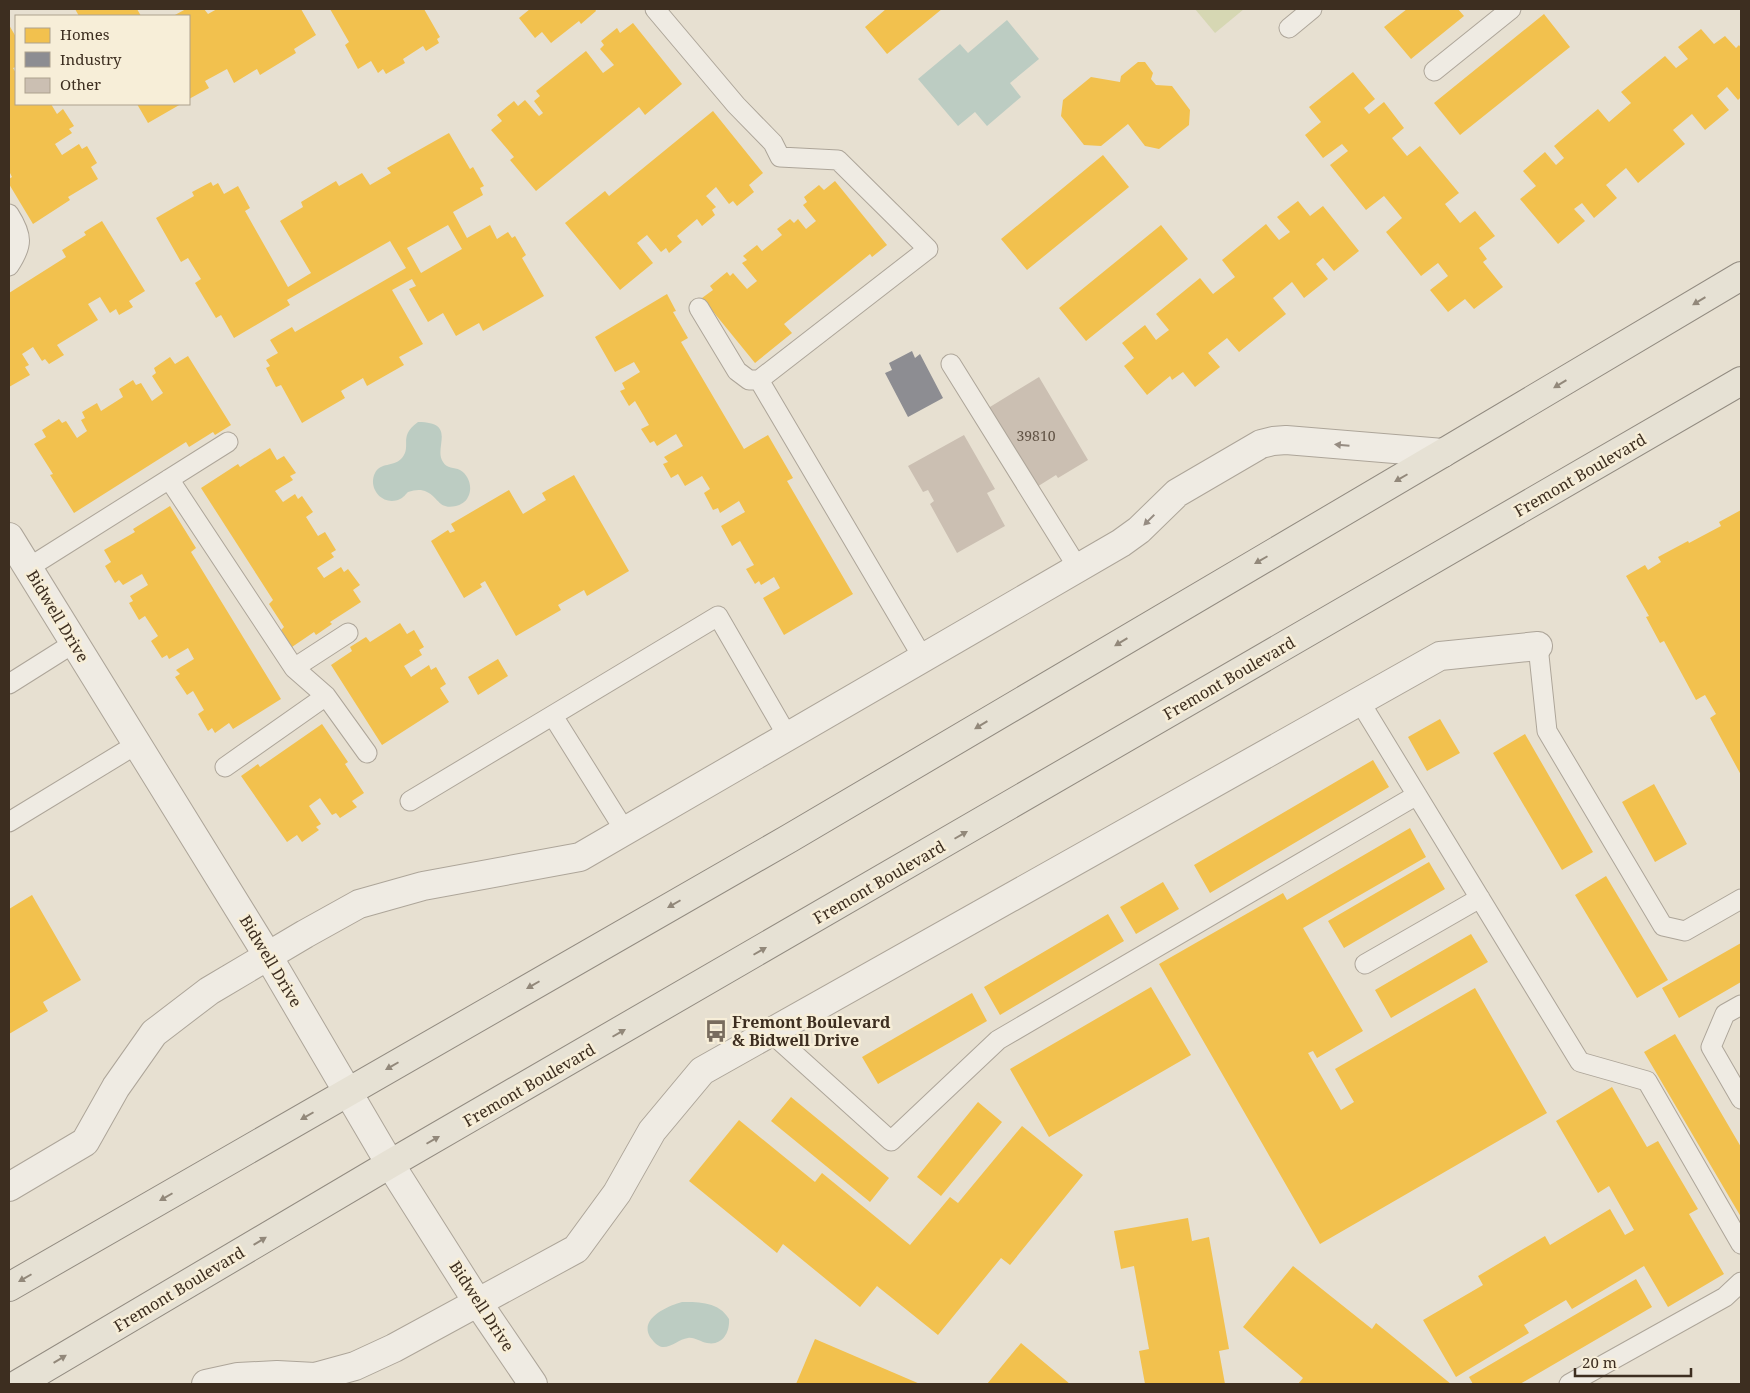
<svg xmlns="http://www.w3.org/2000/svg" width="1750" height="1393" font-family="'Noto Serif',serif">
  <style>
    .green { fill: #d6d7b3 }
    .water { fill: #bcccc2 }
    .homes { fill: #f2c14e; fill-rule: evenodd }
    .industry { fill: #8d8d92 }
    .building { fill: #cbbfb2 }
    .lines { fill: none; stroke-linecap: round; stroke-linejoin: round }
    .lane-casing { stroke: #ada599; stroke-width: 21 }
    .street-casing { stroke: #ada599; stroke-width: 30 }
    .primary-casing { stroke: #928b80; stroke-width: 30 }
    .lane { stroke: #efebe3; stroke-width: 19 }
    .street { stroke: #efebe3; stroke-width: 28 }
    .primary { stroke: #e6e1d4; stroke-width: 28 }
    .oneway { fill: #92887a }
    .oneway2 { fill: #968c82 }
    .labels { text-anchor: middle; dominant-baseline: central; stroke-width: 5; stroke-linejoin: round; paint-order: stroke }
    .number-label { font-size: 14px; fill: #605244 }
    .street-label { font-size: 16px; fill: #3d2e20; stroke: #f7eed8 }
    .poi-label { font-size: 16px; font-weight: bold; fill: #3d2e20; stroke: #f7eed8; text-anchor: start }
  </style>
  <rect width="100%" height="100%" fill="#e7e0d1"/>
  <path class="green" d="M 1195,9 L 1244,9 L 1215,33 Z"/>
  <path class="water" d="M 1007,20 L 1039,59 L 1010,83 L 1021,97 L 987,126 L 975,112 L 958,126 L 918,79 L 960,44 L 968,53 Z
    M 418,422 C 458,422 433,448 443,462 C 447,469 454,467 460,470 C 469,475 473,488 468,497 C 466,502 460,505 456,506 C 439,510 439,498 427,492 C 421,489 415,490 408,492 C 406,494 403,498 400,499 C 384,507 367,489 375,473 C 381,462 393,467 401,459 C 413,446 397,437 418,422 Z
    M 682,1302 C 700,1302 719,1302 729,1319 C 730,1333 722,1346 707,1343 C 700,1342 695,1337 688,1338 C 679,1339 671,1348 662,1347 C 657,1346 653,1341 650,1337 C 639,1318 668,1306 682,1302 Z"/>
  <path class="homes" d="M 75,9 L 137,9 L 141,16 L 79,16 Z
    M 186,9 L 204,9 L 208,14 L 217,9 L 301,9 L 316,35 L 294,49 L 296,53 L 260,75 L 257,69 L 234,83 L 227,69 L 205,81 L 209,88 L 189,99 L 189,16 L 173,16 Z
    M 330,9 L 424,9 L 440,37 L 437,39 L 439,43 L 426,51 L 423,46 L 403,59 L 405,63 L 386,74 L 383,69 L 378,73 L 371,61 L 358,69 L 345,45 L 349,42 Z
    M 530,9 L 595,9 L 596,11 L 581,24 L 579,21 L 551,43 L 542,32 L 535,38 L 519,18 Z
    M 886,9 L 942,9 L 887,54 L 865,27 Z
    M 1407,9 L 1458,9 L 1464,16 L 1411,59 L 1384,27 Z
    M 1544,14 L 1570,47 L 1460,135 L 1434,103 Z
    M 633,23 L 682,84 L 645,115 L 639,107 L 536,191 L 510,160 L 514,157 L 491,130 L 502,121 L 497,115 L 514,101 L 518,106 L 525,100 L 539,116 L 543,113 L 534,101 L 540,96 L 536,91 L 586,51 L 603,73 L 614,65 L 600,49 L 604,45 L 601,41 L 617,28 L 620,33 Z
    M 9,25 L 16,37 L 16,67 L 13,68 L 16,73 L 16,104 L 51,104 L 57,114 L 63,109 L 74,126 L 69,129 L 72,133 L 55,144 L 62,155 L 79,144 L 82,149 L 87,146 L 97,163 L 91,167 L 98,179 L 68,197 L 70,200 L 33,224 L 9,184 L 9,179 L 12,177 L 9,171 Z
    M 1701,29 L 1714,44 L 1725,36 L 1736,48 L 1739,45 L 1741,48 L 1741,97 L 1738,100 L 1727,87 L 1717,96 L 1729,110 L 1705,130 L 1692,114 L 1673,130 L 1685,144 L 1638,183 L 1626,168 L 1606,185 L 1617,198 L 1594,218 L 1582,203 L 1574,209 L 1585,221 L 1558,244 L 1520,199 L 1536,186 L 1523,171 L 1545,152 L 1556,165 L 1564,158 L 1554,146 L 1598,109 L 1609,122 L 1631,103 L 1621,92 L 1665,56 L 1676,68 L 1688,59 L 1678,47 Z
    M 1138,62 L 1145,62 L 1153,73 L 1151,79 L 1156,85 L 1172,86 L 1190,110 L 1189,125 L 1159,149 L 1145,146 L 1128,124 L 1101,146 L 1084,145 L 1061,116 L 1063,100 L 1091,77 L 1120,82 L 1121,76 Z
    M 1353,72 L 1375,99 L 1364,108 L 1369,114 L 1384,102 L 1404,128 L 1392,138 L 1407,156 L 1420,146 L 1459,193 L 1445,204 L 1460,223 L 1475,211 L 1495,236 L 1479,248 L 1487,259 L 1483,262 L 1503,287 L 1474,309 L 1465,299 L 1448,312 L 1430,290 L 1448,276 L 1438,263 L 1421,276 L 1386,232 L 1402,218 L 1384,196 L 1366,210 L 1330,165 L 1348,151 L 1342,144 L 1323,158 L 1305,135 L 1321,122 L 1309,107 Z
    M 137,104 L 181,104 L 148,123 Z
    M 713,111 L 763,173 L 749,185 L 754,192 L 737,206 L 733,201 L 729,204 L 716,187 L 706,196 L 716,207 L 712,210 L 715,215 L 702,226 L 697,219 L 677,236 L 682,242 L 669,253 L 666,248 L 661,252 L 647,235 L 637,243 L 653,263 L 620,290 L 565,223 L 605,191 L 609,196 Z
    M 449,133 L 470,169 L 473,167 L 484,186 L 480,188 L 483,195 L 453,212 L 467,238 L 490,225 L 497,239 L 508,232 L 512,238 L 515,236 L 526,255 L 522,258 L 544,296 L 483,331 L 479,323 L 456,336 L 443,313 L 428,322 L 409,289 L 416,286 L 412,279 L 392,290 L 423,344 L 399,357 L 404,365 L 367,386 L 363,378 L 341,391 L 345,398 L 302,423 L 281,385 L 276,387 L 266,368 L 270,366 L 266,360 L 278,353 L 270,340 L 292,327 L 295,332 L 406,268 L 390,241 L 287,300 L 290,305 L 234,338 L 221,315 L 216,318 L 195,283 L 201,279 L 188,258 L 181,262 L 156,218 L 194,196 L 192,192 L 211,182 L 213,186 L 218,183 L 224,194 L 238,186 L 250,208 L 245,211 L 288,287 L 311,273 L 280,221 L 303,207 L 301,202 L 336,181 L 339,186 L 362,173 L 370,185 L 391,173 L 387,168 ZM 448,225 L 462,249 L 421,273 L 407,248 Z
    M 1103,155 L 1129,187 L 1027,270 L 1001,239 Z
    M 835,181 L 887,245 L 872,257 L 870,254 L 784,324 L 792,333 L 755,363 L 702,298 L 713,290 L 710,286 L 727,272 L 730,276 L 733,273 L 747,289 L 757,281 L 742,263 L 747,260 L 743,256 L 757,245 L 762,251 L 782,235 L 777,229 L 790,219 L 794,223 L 798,219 L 806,229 L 816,221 L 803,205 L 807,202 L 804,197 L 819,185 L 824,190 Z
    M 1298,201 L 1310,216 L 1323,206 L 1359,251 L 1334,271 L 1323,258 L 1316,264 L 1328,279 L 1304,298 L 1292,282 L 1273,298 L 1286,314 L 1239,352 L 1227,338 L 1208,353 L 1220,367 L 1195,387 L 1183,372 L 1172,380 L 1170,376 L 1147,395 L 1124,366 L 1134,358 L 1122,343 L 1145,325 L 1156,340 L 1169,330 L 1156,314 L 1200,278 L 1213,294 L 1235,277 L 1222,260 L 1266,224 L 1279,240 L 1290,232 L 1277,217 Z
    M 102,221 L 145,291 L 129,301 L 133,307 L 119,315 L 116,309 L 110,313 L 100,297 L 88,304 L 98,320 L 57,345 L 64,355 L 49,364 L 45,359 L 42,361 L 33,347 L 22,354 L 29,365 L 25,367 L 30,375 L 9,387 L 9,293 L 66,257 L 62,250 L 86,235 L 84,232 Z
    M 1161,225 L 1188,259 L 1086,341 L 1059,308 Z
    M 667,294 L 676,311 L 673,312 L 688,338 L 681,342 L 744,449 L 768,435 L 793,478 L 787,481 L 853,594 L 784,635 L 763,598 L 780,588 L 774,577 L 761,585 L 759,581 L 755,584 L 746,569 L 754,565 L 740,541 L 732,546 L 721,526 L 745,512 L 739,501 L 720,513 L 718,508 L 713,510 L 704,493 L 710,489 L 702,476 L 685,486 L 678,474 L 671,478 L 663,464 L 668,462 L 664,457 L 683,446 L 676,434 L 657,446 L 654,441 L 650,443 L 641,429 L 649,425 L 635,401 L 629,406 L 620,391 L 625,389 L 622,383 L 640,372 L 634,362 L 615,372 L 595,337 Z
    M 188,356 L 231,425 L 215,435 L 213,432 L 189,447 L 186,442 L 74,513 L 50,475 L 53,474 L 34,444 L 46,437 L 42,430 L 59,419 L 62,423 L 66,421 L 77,438 L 87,431 L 81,420 L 85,418 L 82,412 L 97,403 L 101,411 L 123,397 L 119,389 L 133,380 L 136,385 L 141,383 L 152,401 L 163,393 L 152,376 L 156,373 L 154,368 L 170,357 L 175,364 Z
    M 270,448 L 277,460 L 284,456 L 296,473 L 290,476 L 293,480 L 275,491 L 283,502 L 295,494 L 298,499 L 302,496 L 313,512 L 306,517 L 318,536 L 325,532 L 336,550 L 331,553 L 334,557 L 317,568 L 324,578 L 341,567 L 344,572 L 348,569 L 360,585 L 353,590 L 361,602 L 330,622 L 332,624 L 316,635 L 314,632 L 292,647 L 281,630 L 284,627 L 269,604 L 273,600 L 201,488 L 238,464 L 240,467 Z
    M 574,475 L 629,571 L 587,596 L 584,590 L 558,605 L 561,610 L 516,636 L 485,581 L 480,584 L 482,587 L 464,598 L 431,541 L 448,530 L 450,533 L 455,531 L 451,524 L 509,490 L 523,514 L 546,500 L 542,493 Z
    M 170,506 L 196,548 L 191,552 L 281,699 L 233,729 L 229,723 L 215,733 L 212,728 L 208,731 L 198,714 L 204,710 L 193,691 L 187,695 L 175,677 L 180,674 L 176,670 L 194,659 L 188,648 L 169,659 L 167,655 L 162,658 L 151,641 L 158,636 L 145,616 L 139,620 L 129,603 L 133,601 L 130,596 L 148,585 L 142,574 L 123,585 L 119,580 L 115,583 L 105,566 L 111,562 L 104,550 L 135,532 L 133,529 Z
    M 1741,510 L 1741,775 L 1710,718 L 1716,714 L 1705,695 L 1696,700 L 1664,641 L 1660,643 L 1646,617 L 1649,616 L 1626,576 L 1645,565 L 1648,570 L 1661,562 L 1658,557 L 1688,541 L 1689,543 L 1721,526 L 1719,522 Z
    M 400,623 L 407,634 L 414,630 L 424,647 L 419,650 L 422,655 L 404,666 L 411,677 L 429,665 L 431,670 L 436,667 L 446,684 L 440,688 L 449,702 L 382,745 L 331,665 L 352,651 L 350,647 L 366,637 L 370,642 Z
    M 498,659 L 508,676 L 478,695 L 468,677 Z
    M 1440,719 L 1460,753 L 1427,771 L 1408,737 Z
    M 322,724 L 348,762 L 345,764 L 364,793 L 352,801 L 357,807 L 340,818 L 336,813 L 332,815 L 320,798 L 309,806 L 321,824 L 316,827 L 319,830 L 302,842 L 297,835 L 287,842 L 241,776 L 258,764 L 260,767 Z
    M 1525,734 L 1593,852 L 1562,870 L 1493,753 Z
    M 1373,760 L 1389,787 L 1210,893 L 1194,865 Z
    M 1654,784 L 1687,844 L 1655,862 L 1622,802 Z
    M 1410,828 L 1426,857 L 1303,928 L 1363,1031 L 1317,1058 L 1313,1051 L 1308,1053 L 1341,1110 L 1354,1102 L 1335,1069 L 1475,988 L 1547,1113 L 1320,1244 L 1159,964 L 1283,893 L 1287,900 Z
    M 1429,862 L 1445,889 L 1344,948 L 1328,921 Z
    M 1606,876 L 1668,980 L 1637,998 L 1575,895 Z
    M 1163,882 L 1179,909 L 1136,934 L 1120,907 Z
    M 32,895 L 81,980 L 43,1002 L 48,1011 L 9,1034 L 9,909 Z
    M 1108,914 L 1124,941 L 1000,1015 L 984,987 Z
    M 1471,934 L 1488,962 L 1391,1018 L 1375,990 Z
    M 1741,943 L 1741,982 L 1679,1018 L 1662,988 Z
    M 1151,987 L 1191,1055 L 1049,1137 L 1010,1069 Z
    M 972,993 L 987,1021 L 878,1084 L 862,1057 Z
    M 1675,1034 L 1741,1147 L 1741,1217 L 1644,1052 Z
    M 1612,1087 L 1647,1147 L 1658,1141 L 1698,1209 L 1689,1214 L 1724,1274 L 1668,1307 L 1644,1266 L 1572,1309 L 1566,1300 L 1524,1325 L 1529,1333 L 1456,1377 L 1423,1320 L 1483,1285 L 1478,1276 L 1545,1236 L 1550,1245 L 1610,1209 L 1625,1235 L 1634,1230 L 1609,1186 L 1598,1193 L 1556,1121 Z
    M 791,1097 L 889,1178 L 870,1202 L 771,1121 Z
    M 978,1102 L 1002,1122 L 941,1196 L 917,1177 Z
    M 739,1120 L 815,1182 L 822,1173 L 910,1245 L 950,1197 L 958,1203 L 1022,1126 L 1083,1175 L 1010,1265 L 1001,1258 L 938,1335 L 877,1286 L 860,1307 L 783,1244 L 777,1253 L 689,1181 Z
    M 1188,1218 L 1192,1241 L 1209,1237 L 1229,1349 L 1219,1351 L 1225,1384 L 1145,1384 L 1139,1351 L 1149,1349 L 1134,1266 L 1121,1269 L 1114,1231 Z
    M 1293,1266 L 1372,1329 L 1376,1323 L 1451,1384 L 1298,1384 L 1303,1378 L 1243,1327 Z
    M 1636,1279 L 1652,1307 L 1520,1384 L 1473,1384 L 1469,1377 Z
    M 815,1339 L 920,1384 L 796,1384 Z
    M 1021,1343 L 1070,1384 L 987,1384 Z"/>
  <path class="industry" d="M 912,351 L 915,358 L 920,354 L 943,398 L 908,417 L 885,373 L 892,370 L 889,363 Z"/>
  <path class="building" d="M 1039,377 L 1088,460 L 1058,478 L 1056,475 L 1032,490 L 985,410 Z
    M 964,435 L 995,489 L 987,493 L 1005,526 L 957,553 L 930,504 L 934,501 L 928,490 L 923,492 L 908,466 Z"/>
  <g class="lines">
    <defs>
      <path id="lane" d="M 655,9 L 736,105 L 773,143 L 780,157 L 838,160 L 928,249 L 759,380 L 923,658
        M 1289,28 L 1312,9
        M 1434,71 L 1511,9
        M 9,214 C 23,236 23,245 9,266
        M 699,308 L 737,371 L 749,380 L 759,380
        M 951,364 L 1078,568
        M 169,479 L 294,668 L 326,696 L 367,753
        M 28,568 L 228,442
        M 1538,646 L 1547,731 L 1663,926 L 1685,931 L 1741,899
        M 294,668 L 348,633
        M 9,684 L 74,643
        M 1360,702 L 1580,1062 L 1647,1081 L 1741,1244
        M 553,716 L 625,831
        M 225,767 L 326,696
        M 410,801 L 718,616 L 788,737
        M 9,822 L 137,744
        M 1365,964 L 1480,898
        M 1741,1005 L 1725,1014 L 1711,1047 L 1741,1099
        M 770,1032 L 891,1141 L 998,1040 L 1417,795
        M 1569,1384 L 1725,1297 L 1741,1282"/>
      <path id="street" d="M 9,537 L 268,956 L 390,1164 L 478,1303 L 533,1384
        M 9,1187 L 85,1142 L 116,1087 L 154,1033 L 209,991 L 305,934 L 359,904 L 423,886 L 580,857 L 1121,543 L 1139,530 L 1177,493 L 1261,444 L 1273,441 L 1286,440 L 1443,453
        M 206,1384 L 238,1377 L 277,1375 L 315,1377 L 355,1366 L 394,1348 L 576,1249 L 617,1193 L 652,1131 L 702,1071 L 1440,656 L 1538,646"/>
      <path id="primary" d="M 9,1287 L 790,838 L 1443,453 L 1741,276
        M 18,1384 L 390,1164 L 1741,381"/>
    </defs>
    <use href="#lane" class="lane-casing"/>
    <use href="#street" class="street-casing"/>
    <use href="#primary" class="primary-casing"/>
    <use href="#lane" class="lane"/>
    <use href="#street" class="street"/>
    <use href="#primary" class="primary"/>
  </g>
  <defs><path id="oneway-solid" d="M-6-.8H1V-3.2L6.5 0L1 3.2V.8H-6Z" transform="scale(1.25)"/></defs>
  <g class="oneway">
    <use href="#oneway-solid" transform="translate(1699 301) rotate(149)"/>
    <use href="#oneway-solid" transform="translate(1560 384) rotate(149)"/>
    <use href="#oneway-solid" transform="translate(1401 478) rotate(150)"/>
    <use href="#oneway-solid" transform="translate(1261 560) rotate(150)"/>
    <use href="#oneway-solid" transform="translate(1121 642) rotate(149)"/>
    <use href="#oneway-solid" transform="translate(981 725) rotate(149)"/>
    <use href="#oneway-solid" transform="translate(961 835) rotate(-30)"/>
    <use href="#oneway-solid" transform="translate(674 904) rotate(150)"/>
    <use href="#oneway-solid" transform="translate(760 951) rotate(-30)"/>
    <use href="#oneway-solid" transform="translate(533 985) rotate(150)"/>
    <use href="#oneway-solid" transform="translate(619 1033) rotate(-30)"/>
    <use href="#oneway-solid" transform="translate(392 1066) rotate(150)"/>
    <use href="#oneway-solid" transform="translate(307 1116) rotate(150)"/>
    <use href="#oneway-solid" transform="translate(433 1140) rotate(-30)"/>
    <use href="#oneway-solid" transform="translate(166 1197) rotate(150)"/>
    <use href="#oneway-solid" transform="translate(260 1241) rotate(-31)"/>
    <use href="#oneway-solid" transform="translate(25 1278) rotate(150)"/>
    <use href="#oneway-solid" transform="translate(60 1359) rotate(-31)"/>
  </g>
  <g class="oneway2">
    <use href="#oneway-solid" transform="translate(1342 445) rotate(-175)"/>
    <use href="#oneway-solid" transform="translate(1149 520) rotate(135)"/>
  </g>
  <defs>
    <symbol id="bus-bare" viewBox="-9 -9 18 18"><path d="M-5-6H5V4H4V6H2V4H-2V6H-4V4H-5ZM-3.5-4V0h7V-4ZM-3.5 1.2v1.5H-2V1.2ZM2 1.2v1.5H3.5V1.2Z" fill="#786c5e" stroke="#f7eed8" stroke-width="2.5" paint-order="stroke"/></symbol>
  </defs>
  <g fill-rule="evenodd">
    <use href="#bus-bare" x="700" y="1015" width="32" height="32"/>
  </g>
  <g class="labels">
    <g class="number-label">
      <text x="1036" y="435">39810</text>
    </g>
    <g class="street-label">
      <text transform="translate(1580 475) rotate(-30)">Fremont Boulevard</text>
      <text transform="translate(58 616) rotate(59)">Bidwell Drive</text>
      <text transform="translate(1229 678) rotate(-30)">Fremont Boulevard</text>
      <text transform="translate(879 882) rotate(-30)">Fremont Boulevard</text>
      <text transform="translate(271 961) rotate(59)">Bidwell Drive</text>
      <text transform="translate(529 1085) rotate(-30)">Fremont Boulevard</text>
      <text transform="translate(179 1289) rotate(-31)">Fremont Boulevard</text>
      <text transform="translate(482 1306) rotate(57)">Bidwell Drive</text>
    </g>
    <g class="poi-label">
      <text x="732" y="1022">Fremont Boulevard<tspan x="732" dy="18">&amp; Bidwell Drive</tspan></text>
    </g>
  </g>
  <rect width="1750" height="1393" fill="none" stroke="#3d2e20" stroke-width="20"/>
  <rect x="15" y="15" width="175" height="90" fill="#f7eed8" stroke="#ada18e"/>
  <rect x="25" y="28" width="25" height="15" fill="#f2c14e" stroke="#ada18e"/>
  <text x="60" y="40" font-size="15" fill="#3d2e20">Homes</text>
  <rect x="25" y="52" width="25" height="15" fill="#8d8d92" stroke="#ada18e"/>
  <text x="60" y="65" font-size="15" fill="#3d2e20">Industry</text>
  <rect x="25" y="78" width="25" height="15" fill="#cbbfb2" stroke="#ada18e"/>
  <text x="60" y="90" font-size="15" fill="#3d2e20">Other</text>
  <path d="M1575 1368v8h116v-8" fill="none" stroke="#3d2e20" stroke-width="2.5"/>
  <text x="1582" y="1368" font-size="15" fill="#3d2e20" stroke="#f7eed8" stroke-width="4" paint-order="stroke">20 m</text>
</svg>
